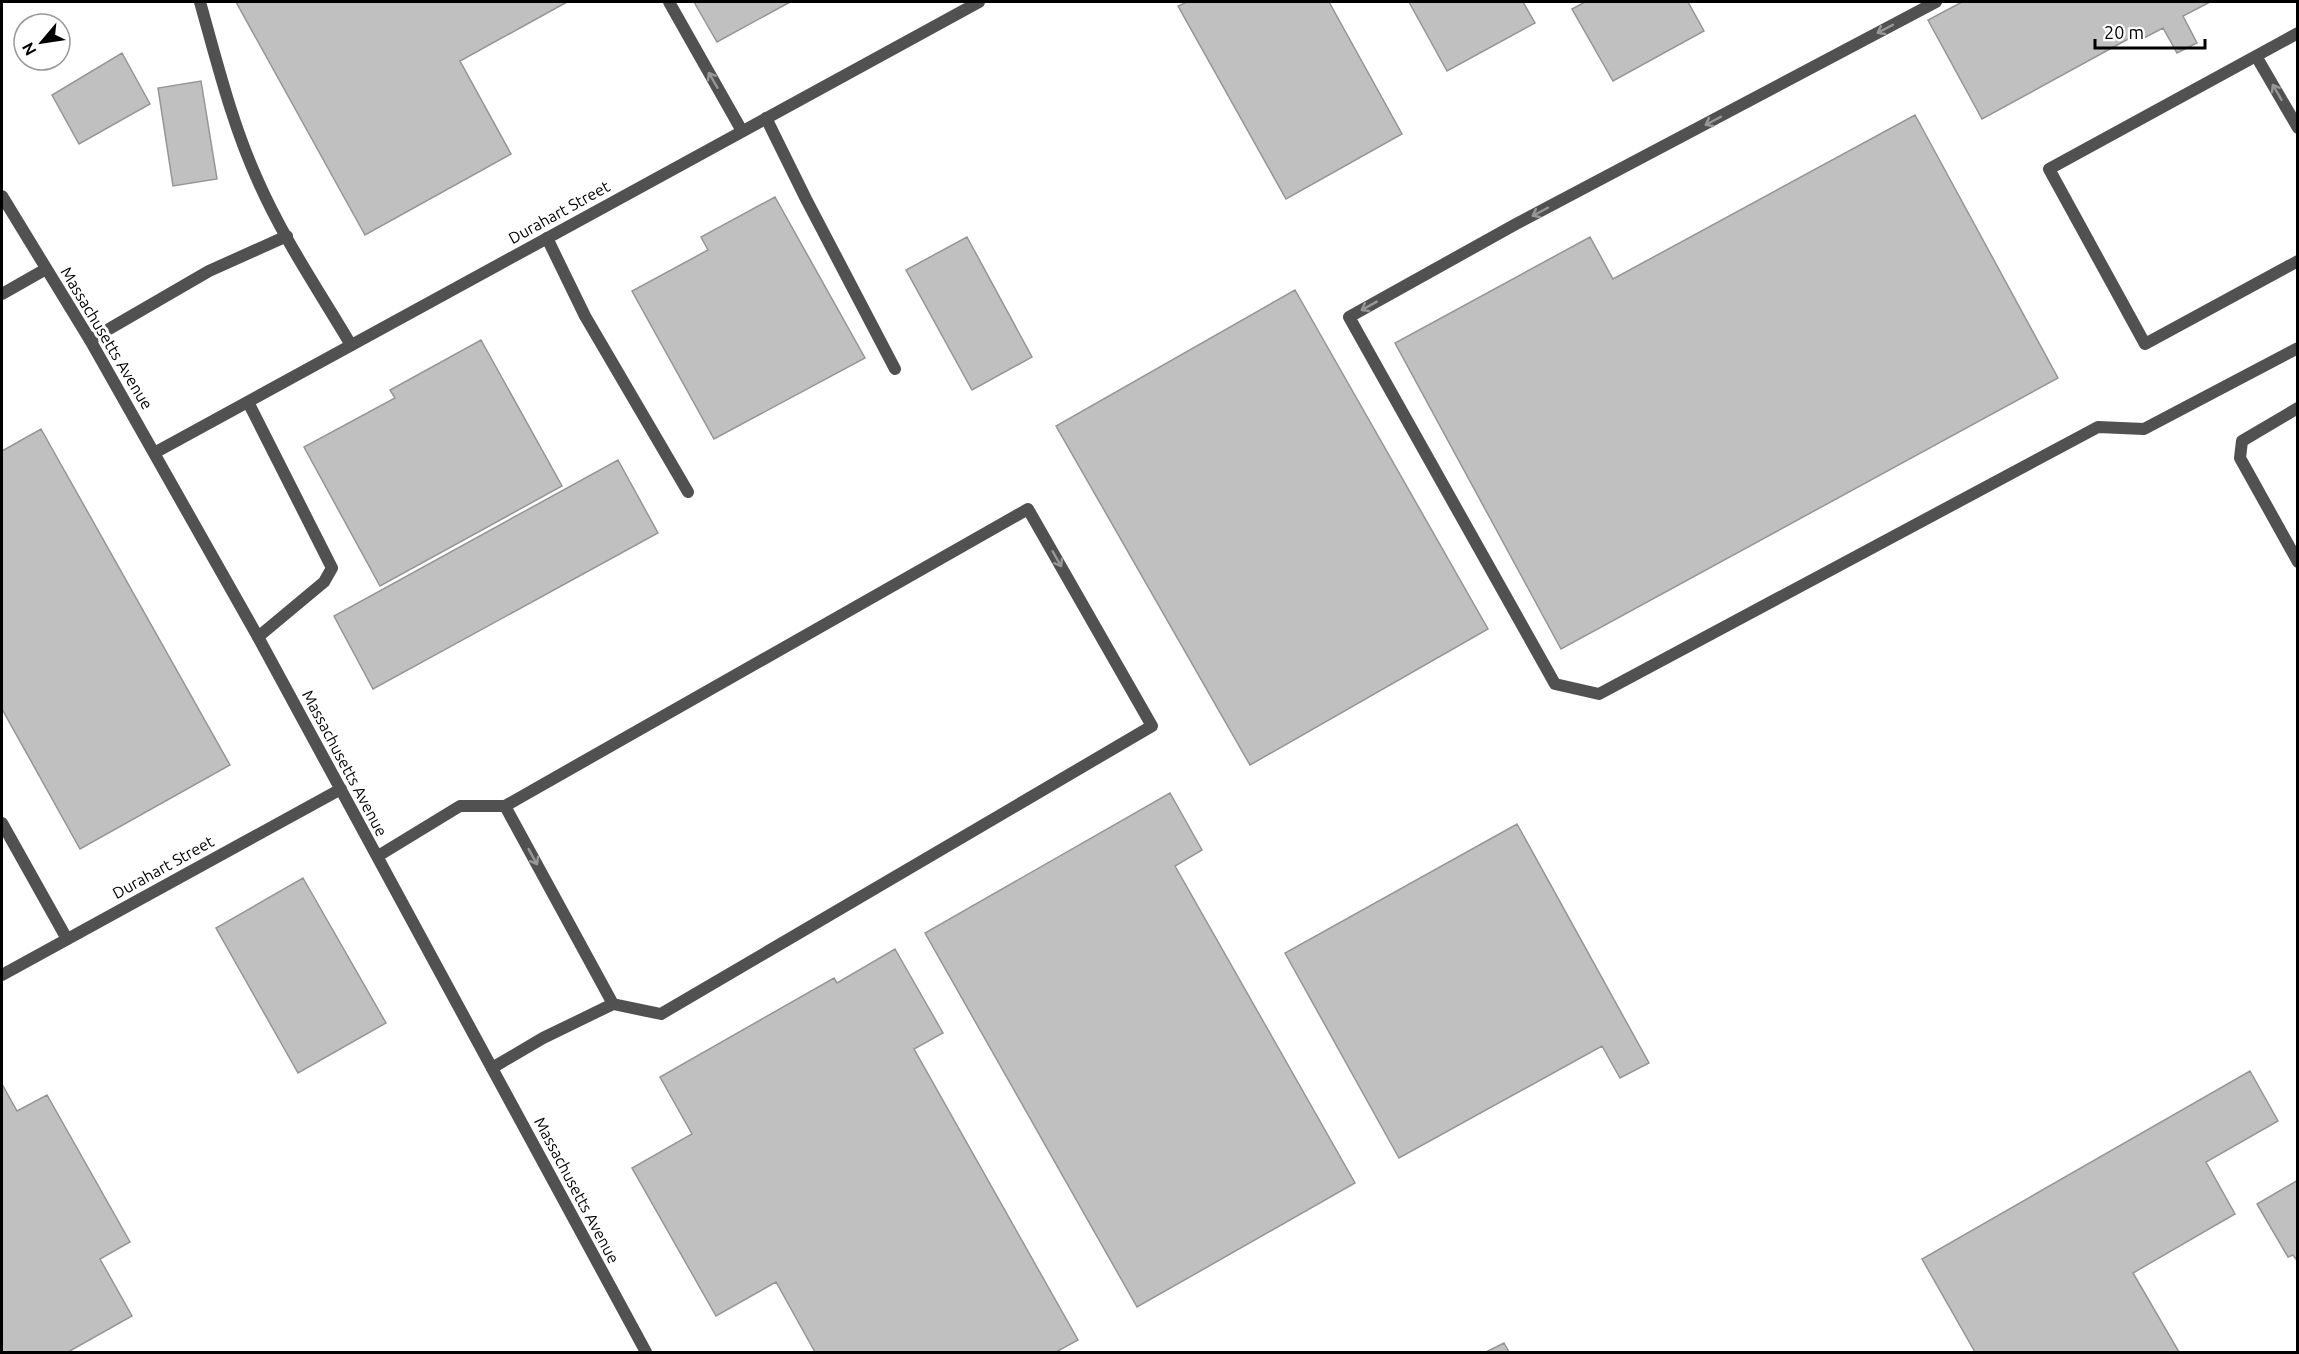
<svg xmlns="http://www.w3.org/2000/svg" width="2299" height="1354" font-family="Ubuntu,sans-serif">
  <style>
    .building { fill: #c0c0c0; stroke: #959595; stroke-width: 1.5 }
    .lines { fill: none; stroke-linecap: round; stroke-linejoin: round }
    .service { stroke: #515151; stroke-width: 12 }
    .minor { stroke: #515151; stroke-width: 12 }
    .oneway { stroke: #979797 }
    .labels { text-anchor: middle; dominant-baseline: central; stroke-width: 6; stroke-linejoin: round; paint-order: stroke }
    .street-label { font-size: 16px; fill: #000; stroke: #fff }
  </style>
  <rect width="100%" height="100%" fill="#fff"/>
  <path class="building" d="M 236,2 L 567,2 L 460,61 L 511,154 L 365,235 Z
    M 694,2 L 790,2 L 717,42 Z
    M 1187,2 L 1329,2 L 1402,134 L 1286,199 L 1178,6 Z
    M 1409,2 L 1523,2 L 1535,23 L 1447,71 Z
    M 1585,2 L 1688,2 L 1704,31 L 1613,81 L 1572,9 Z
    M 1962,2 L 2210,2 L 2183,16 L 2197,43 L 2177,53 L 2163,28 L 2144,38 L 2141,32 L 1982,119 L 1928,20 Z
    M 122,53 L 150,104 L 79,144 L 52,95 Z
    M 201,81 L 217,179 L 173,186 L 158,88 Z
    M 1915,115 L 2058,378 L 1561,649 L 1395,343 L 1590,237 L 1613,279 Z
    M 775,197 L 865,358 L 714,439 L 632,291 L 708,250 L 701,237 Z
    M 967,237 L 1032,357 L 972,390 L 906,270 Z
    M 1295,290 L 1488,629 L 1250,765 L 1056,426 Z
    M 481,340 L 562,486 L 380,586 L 304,447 L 395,398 L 390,390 Z
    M 41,429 L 230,765 L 80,849 L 2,709 L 2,451 Z
    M 618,460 L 658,533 L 373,689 L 334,616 Z
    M 1170,793 L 1202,850 L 1175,866 L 1355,1183 L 1137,1307 L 925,933 Z
    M 1517,824 L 1649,1063 L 1620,1078 L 1602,1046 L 1399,1158 L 1285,953 Z
    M 303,878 L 386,1023 L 298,1073 L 216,928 Z
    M 895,949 L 943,1033 L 914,1049 L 1078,1340 L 1056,1352 L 815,1352 L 776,1282 L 716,1316 L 632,1168 L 692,1134 L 660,1077 L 834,978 L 837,983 Z
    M 2250,1071 L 2278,1121 L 2206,1162 L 2235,1214 L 2133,1273 L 2179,1352 L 1975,1352 L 1922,1259 Z
    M 2,1084 L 17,1111 L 47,1095 L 130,1242 L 100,1259 L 132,1316 L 68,1352 L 2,1352 Z
    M 2298,1180 L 2298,1262 L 2293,1255 L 2288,1257 L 2257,1204 Z
    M 1504,1343 L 1509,1352 L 1486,1352 Z"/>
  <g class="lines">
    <path class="service" d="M 200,2 C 217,62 232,124 258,181 C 283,238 319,291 351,345
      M 669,2 L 742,131
      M 1936,2 L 1516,224 L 1349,317 L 1555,684 L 1599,694 L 2098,427 L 2144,429 L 2298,348
      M 2298,33 L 2049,169 L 2145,344 L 2298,261
      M 2256,56 L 2298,128
      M 766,118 L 806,199 L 895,369
      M 547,238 L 585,316 L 688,492
      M 2,294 L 46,269
      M 90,340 L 209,271 L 287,236
      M 248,402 L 332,568 L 324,582 L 258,637
      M 2298,408 L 2242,441 L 2240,458 L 2298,562
      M 505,806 L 613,1004
      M 2,823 L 67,939
      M 378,856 L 460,806 L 505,806 L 1028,509 L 1152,726 L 661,1014 L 613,1004 L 543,1038 L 492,1068"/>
    <path class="minor" d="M 2,196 L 90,340 L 258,637 L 646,1352
      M 156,452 L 979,2
      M 2,975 L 341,789"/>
  </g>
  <defs><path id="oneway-shaft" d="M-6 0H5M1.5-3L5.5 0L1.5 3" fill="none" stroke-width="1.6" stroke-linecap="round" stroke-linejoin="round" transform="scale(1.5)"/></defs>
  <g class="oneway">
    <use href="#oneway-shaft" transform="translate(1885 29) rotate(152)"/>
    <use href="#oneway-shaft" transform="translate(713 80) rotate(-120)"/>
    <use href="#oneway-shaft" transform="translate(2277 92) rotate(-120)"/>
    <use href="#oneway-shaft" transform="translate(1713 121) rotate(152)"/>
    <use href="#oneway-shaft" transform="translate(1540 212) rotate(152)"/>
    <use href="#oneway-shaft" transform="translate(1369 306) rotate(151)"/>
    <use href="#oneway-shaft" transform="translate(1057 559) rotate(60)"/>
    <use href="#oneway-shaft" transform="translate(533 857) rotate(61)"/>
  </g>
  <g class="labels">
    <g class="street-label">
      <text transform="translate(559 212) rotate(-29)">Durahart Street</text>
      <text transform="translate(107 338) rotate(59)">Massachusetts Avenue</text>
      <text transform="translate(345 763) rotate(62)">Massachusetts Avenue</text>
      <text transform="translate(163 867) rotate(-29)">Durahart Street</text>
      <text transform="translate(577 1190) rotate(62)">Massachusetts Avenue</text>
    </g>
  </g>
  <rect width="2299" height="1354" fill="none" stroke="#000000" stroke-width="6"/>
  <g transform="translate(42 42) rotate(241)"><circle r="28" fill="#ffffff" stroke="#999999" stroke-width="1.5"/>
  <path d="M0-4.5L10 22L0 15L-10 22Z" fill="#000000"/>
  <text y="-9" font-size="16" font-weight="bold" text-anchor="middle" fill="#000000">N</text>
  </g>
  <path d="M2095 39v9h110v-9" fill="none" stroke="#000000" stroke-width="3"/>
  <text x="2104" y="39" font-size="18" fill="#000000" stroke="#ffffff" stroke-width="4.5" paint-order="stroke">20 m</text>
</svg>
